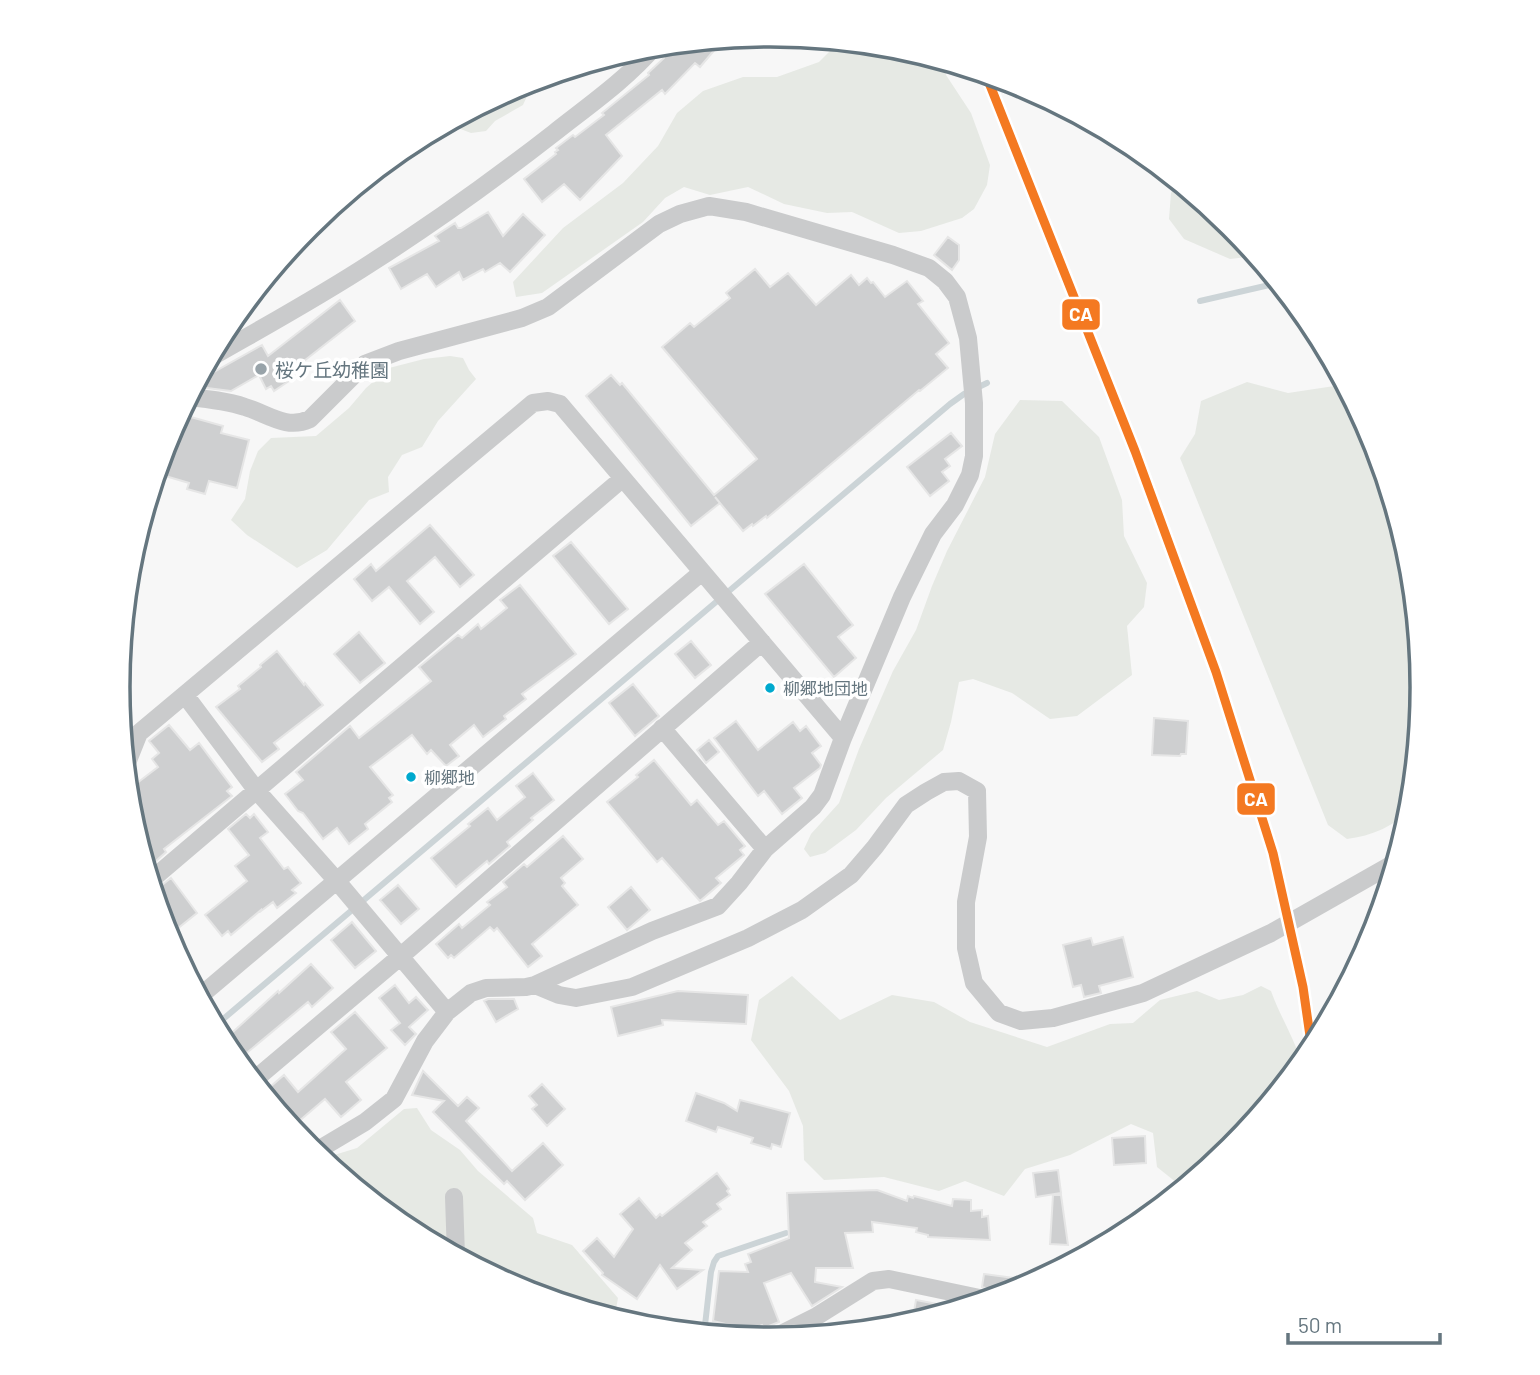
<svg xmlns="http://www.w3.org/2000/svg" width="1540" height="1375" font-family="Barlow,'Noto Sans JP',sans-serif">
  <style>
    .green { fill: #e6e9e4 }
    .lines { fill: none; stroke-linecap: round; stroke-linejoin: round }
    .stream { stroke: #ccd4d7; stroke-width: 6 }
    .building { fill: #cecfd0; stroke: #e6e6e6; stroke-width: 2 }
    .minor { stroke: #cacbcc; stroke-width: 18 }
    .rail-1-casing { stroke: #fff; stroke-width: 14 }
    .rail-1 { stroke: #f47921; stroke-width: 9 }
    .poi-dot { fill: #98a3a9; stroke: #fff; stroke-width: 2.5 }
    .bus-dot { fill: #00a9ce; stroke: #fff; stroke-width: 2.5 }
    .labels { text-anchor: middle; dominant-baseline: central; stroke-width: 7; stroke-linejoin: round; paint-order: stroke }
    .bus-label { font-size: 17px; fill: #65767f; stroke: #fff; text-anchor: start }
    .poi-label { font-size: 19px; fill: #65767f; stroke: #fff; text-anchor: start }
    .rim { fill: none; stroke: #65767f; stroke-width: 3.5 }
    .line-badge { stroke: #fff; stroke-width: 2.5 }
    .badge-label { font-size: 19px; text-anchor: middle; font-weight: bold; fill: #fff }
  </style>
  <rect width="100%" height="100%" fill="#f7f7f7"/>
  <path class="green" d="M 839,42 L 898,48 L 942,61 L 946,75 L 971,113 L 990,165 L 987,185 L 974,209 L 962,218 L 921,231 L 899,233 L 852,212 L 827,213 L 784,204 L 748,187 L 710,195 L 684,187 L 665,198 L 643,222 L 542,293 L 516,297 L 513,282 L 563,228 L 623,183 L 658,146 L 677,113 L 703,91 L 743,77 L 777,77 L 819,62 Z
    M 526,83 L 528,94 L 523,105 L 495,121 L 486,131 L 471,133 L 458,128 L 454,128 L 452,121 Z
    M 1176,181 L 1232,226 L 1256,256 L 1230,259 L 1184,239 L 1169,219 L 1171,193 Z
    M 450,356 L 463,358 L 469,370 L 476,379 L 438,421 L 422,447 L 402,455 L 388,477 L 389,492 L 369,500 L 327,550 L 297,568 L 247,535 L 231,520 L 245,499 L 250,471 L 258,451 L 271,438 L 316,436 L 349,408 L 366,388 L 389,368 L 424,359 Z
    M 1247,382 L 1288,393 L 1341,385 L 1343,382 L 1373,438 L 1410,561 L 1422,688 L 1411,806 C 1397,826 1371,836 1347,839 L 1328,825 L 1180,458 L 1195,434 L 1201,401 Z
    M 1020,400 L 1062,401 L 1099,437 L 1122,500 L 1124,536 L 1147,583 L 1144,607 L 1127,626 L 1132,675 L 1077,716 L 1050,719 L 1012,693 L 973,679 L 959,682 L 951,722 L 943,750 L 886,798 L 856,830 L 825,853 L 810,857 L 804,849 L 811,834 L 839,803 L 859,749 L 893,671 L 916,630 L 932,586 L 947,551 L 985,477 L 995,434 Z
    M 1387,891 L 1373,938 L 1366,950 L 1368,942 L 1369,910 Z
    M 792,976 L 840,1020 L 892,995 L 934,1002 L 970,1022 L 1047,1047 L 1110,1024 L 1133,1023 L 1160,1000 L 1197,991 L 1219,1000 L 1243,995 L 1261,986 L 1271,991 C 1280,1016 1294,1038 1302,1063 L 1231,1149 L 1185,1187 L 1177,1183 L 1157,1167 L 1153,1133 L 1131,1124 L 1070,1155 L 1025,1169 L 1004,1196 L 965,1181 L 939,1191 L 884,1177 L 824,1180 L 804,1160 L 803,1126 L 789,1091 L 751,1040 L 759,1000 Z
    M 417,1108 L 431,1130 L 460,1150 L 478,1171 L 533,1218 L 537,1233 L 572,1245 L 618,1298 L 616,1309 L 603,1315 L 520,1290 L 407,1230 L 325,1162 L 331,1156 L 357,1148 L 404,1109 Z"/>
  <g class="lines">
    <path class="stream" d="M 1200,301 L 1278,283
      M 215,1026 L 950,404 L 964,394 L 987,383
      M 704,1334 L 711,1272 L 714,1262 L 718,1256 L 786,1233"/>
  </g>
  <path class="building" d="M 723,40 L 700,67 L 695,63 L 665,94 L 662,90 L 606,135 L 622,156 L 580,200 L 564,184 L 542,202 L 524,179 L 556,154 L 555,152 L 558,150 L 556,148 L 573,135 L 575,137 L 604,115 L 602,113 L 649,75 L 648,73 L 664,58 L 662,56 L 672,46 Z
    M 488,212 L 503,236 L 523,214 L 545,235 L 510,272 L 500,263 L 485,272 L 483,269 L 463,280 L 459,272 L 436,287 L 427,274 L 401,289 L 389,268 L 439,241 L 435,236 L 455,223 L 458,228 L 461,228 Z
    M 948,237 L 959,245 L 959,260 L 952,270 L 934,255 Z
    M 755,269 L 770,287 L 788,273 L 816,305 L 851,275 L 859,285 L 867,278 L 871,283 L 873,282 L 885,297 L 907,281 L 923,301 L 918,304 L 949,343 L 936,354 L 948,368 L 920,391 L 919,390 L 767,518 L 766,516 L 753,526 L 752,524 L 743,531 L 715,497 L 720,503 L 691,526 L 586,396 L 611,375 L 620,385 L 622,383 L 714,495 L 757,459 L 662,347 L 690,323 L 694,327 L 730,298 L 726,293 Z
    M 340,300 L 355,321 L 286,375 L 289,381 L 274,391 L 271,386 L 266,389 L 259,375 L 231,391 L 199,387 L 197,383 L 198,381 L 262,345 L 268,356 Z
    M 180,414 L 223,426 L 221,433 L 249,440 L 237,488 L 209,481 L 205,494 L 187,489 L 189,483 L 162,475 Z
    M 951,433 L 962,446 L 945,459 L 950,466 L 942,472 L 949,481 L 930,496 L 907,467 Z
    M 430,525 L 474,575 L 460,587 L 435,557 L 407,581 L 434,612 L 420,624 L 389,587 L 372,601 L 354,579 L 371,564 L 376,571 Z
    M 571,542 L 628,609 L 609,624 L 553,556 Z
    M 804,564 L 853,625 L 838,637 L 856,658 L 834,677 L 765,594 Z
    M 520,585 L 576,654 L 522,694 L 526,699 L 504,716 L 506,719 L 483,737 L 474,725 L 450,745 L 459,756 L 446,766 L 431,750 L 427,754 L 412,735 L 370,767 L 393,795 L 389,798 L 392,802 L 365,824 L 368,829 L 349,844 L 337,828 L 323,839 L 303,813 L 298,811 L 285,794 L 303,780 L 296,772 L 350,726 L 359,738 L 431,681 L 419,667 L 458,635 L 462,638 L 478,624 L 481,629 L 507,608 L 500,600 Z
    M 359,632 L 385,663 L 360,683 L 334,654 Z
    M 691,641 L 711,665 L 695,678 L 675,654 Z
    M 277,651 L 304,685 L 305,683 L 323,705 L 274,743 L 279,749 L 262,762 L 216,707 L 240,689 L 238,686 L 261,667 L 260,665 Z
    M 633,684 L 659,716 L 635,736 L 609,703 Z
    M 1154,718 L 1188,721 L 1186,754 L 1181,754 L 1180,756 L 1152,755 Z
    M 736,721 L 758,750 L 793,722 L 800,731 L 806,726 L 821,746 L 812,753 L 821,765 L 820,768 L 794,788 L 802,798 L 782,814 L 764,791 L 758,796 L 714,738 Z
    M 169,725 L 190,750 L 199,743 L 232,787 L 227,791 L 232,796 L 164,849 L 166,852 L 147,869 L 130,814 L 128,790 L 158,767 L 152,759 L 159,753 L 149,741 Z
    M 709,740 L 719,752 L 706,763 L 697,750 Z
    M 654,760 L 691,805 L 697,800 L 718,825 L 724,821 L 745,846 L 740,850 L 744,855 L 716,878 L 721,883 L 700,901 L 662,858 L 657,862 L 607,802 L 638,777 L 636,775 Z
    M 533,773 L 554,800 L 531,818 L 533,820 L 507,842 L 510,846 L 489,864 L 487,861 L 456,887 L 431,858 L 470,826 L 468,824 L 488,808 L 497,820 L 525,797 L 516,786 Z
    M 246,814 L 250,818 L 254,814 L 268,832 L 260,838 L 284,869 L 288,867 L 301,883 L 292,890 L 296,893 L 277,908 L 273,902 L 261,911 L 261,910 L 231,935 L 228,931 L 222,936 L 205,915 L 247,881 L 235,866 L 249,855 L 228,829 Z
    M 563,836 L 583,859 L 561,878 L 565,883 L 562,886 L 578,905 L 532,944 L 542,956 L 528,967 L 497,928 L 494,931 L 490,927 L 454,958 L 451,955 L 448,958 L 436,944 L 459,924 L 462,928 L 490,905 L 487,902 L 507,887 L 503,882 L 524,864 L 527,867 Z
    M 171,878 L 197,913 L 167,937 L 153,892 Z
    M 398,885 L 419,909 L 401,924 L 380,900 Z
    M 631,887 L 650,910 L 627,930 L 608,907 Z
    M 352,922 L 376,951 L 355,968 L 331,940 Z
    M 1123,937 L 1133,977 L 1099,986 L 1101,993 L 1084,997 L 1081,985 L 1073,987 L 1063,945 L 1091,938 L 1093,945 Z
    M 311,964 L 333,988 L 312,1007 L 308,1002 L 237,1061 L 223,1041 L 278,991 L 279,993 Z
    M 395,985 L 409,1003 L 416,997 L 428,1010 L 409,1027 L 416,1034 L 405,1045 L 391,1030 L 400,1023 L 379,998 Z
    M 678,991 L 748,995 L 746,1024 L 662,1020 L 663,1025 L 618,1036 L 611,1007 Z
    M 488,999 L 514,999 L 518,1009 L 496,1022 L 484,1001 Z
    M 355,1012 L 387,1048 L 346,1082 L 361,1100 L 341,1117 L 325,1099 L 291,1128 L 263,1093 L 284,1075 L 298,1092 L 346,1049 L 331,1032 Z
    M 423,1071 L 458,1106 L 467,1097 L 479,1108 L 466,1121 L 512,1171 L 543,1143 L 563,1165 L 525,1200 L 507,1181 L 504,1184 L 433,1112 L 444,1101 L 412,1095 Z
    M 542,1084 L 565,1109 L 547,1126 L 532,1109 L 537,1105 L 529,1096 Z
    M 696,1093 L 724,1103 L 737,1111 L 740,1100 L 790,1113 L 781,1147 L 772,1144 L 771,1149 L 751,1143 L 753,1138 L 718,1127 L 716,1132 L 686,1121 Z
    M 1145,1136 L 1146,1163 L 1114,1165 L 1112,1138 Z
    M 1058,1170 L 1061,1193 L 1036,1197 L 1033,1173 Z
    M 717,1173 L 729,1189 L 727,1191 L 730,1195 L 717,1204 L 721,1209 L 703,1222 L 707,1226 L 685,1243 L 692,1250 L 672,1268 L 703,1270 L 677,1289 L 660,1265 L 637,1299 L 602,1275 L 603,1273 L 583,1251 L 597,1238 L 614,1257 L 633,1229 L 620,1214 L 639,1198 L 656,1218 L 660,1214 L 662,1216 Z
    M 877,1190 L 907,1201 L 908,1196 L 913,1198 L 914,1196 L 952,1206 L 953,1199 L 971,1200 L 971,1211 L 982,1210 L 982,1217 L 988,1216 L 990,1240 L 928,1237 L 928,1235 L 916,1232 L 917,1228 L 872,1222 L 873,1232 L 845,1233 L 853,1268 L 816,1268 L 815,1282 L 842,1287 L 812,1306 L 791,1273 L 764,1283 L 779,1322 L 764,1328 L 762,1325 L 751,1330 L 713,1321 L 719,1271 L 748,1272 L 745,1264 L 751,1262 L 748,1254 L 789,1238 L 787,1193 Z
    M 1053,1195 L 1061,1195 L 1068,1245 L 1050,1244 Z
    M 984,1274 L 1036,1281 L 1019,1290 L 1000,1296 L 996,1291 L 982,1287 Z
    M 916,1300 L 932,1303 L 959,1309 L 912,1323 Z"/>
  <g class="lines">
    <path class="minor" d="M 210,358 C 264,327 319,297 371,263 C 434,223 495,179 554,133 C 588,106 626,80 655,46
      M 189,397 C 208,399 227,401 245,407 C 268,414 286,430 310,419 L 365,364 L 399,351 L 522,318 L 548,307 L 659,224 L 680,214 L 709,206 L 746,212 L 893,255 L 929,268 L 945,281 L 957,297 L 968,338 L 974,403 L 974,456 L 970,475 L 955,505 L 933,534 L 902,597 L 843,738 L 822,795 L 813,807 L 765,849 L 739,883 L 718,906 L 652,931 L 535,985 L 526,987 L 486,988 L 471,993 L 447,1012 L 425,1041 L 394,1099 L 365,1122 L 313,1153
      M 185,695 L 257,791 L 336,880 L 447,1012
      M 662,728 L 765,849
      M 125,768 L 139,733 L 533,403 L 548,401 L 560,404 L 843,738
      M 150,881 L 622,479
      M 535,985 L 559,995 L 576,998 L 632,987 L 748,938 L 802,910 L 851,875 L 875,847 L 906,805 L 926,792 L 944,782 L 959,781 L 977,791 L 978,837 L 966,902 L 966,948 L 974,983 L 999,1013 L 1021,1021 L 1053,1018 L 1143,993 L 1271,933 L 1389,866 L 1397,859
      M 199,997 L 702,572
      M 253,1081 L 401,956 L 762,642
      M 454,1197 L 456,1256
      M 769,1340 L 817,1316 L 873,1281 L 889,1279 L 989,1300"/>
    <defs>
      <path id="rail-1" d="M 986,75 L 1135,451 L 1216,672 L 1273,853 L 1303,987 L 1312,1050"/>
    </defs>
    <use href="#rail-1" class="rail-1-casing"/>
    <use href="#rail-1" class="rail-1"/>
  </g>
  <circle class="poi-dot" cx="261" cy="369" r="7"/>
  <g class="bus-dot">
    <circle cx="770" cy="688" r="6"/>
    <circle cx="411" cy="777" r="6"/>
  </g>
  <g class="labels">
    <g class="bus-label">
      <text x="783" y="688">柳郷地団地</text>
      <text x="424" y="777">柳郷地</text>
    </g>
    <g class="poi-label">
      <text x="275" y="369">桜ケ丘幼稚園</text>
    </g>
  </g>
  <path d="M0 0H1540V1375H0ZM130 687a640 640 0 1 1 1280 0a640 640 0 1 1-1280 0Z" fill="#fff" fill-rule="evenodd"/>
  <path class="rim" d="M130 687a640 640 0 1 1 1280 0a640 640 0 1 1-1280 0Z"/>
  <g class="line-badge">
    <rect x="1061" y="298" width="40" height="33" rx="7" fill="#f47921"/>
    <rect x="1236" y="782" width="40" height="34" rx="7" fill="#f47921"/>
  </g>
  <g class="badge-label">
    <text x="1081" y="321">CA</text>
    <text x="1256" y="806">CA</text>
  </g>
  <path d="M1288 1333v10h152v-10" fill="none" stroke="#65767f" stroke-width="3.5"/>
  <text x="1298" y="1333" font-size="21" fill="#65767f" stroke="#ffffff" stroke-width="5" paint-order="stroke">50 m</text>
</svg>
